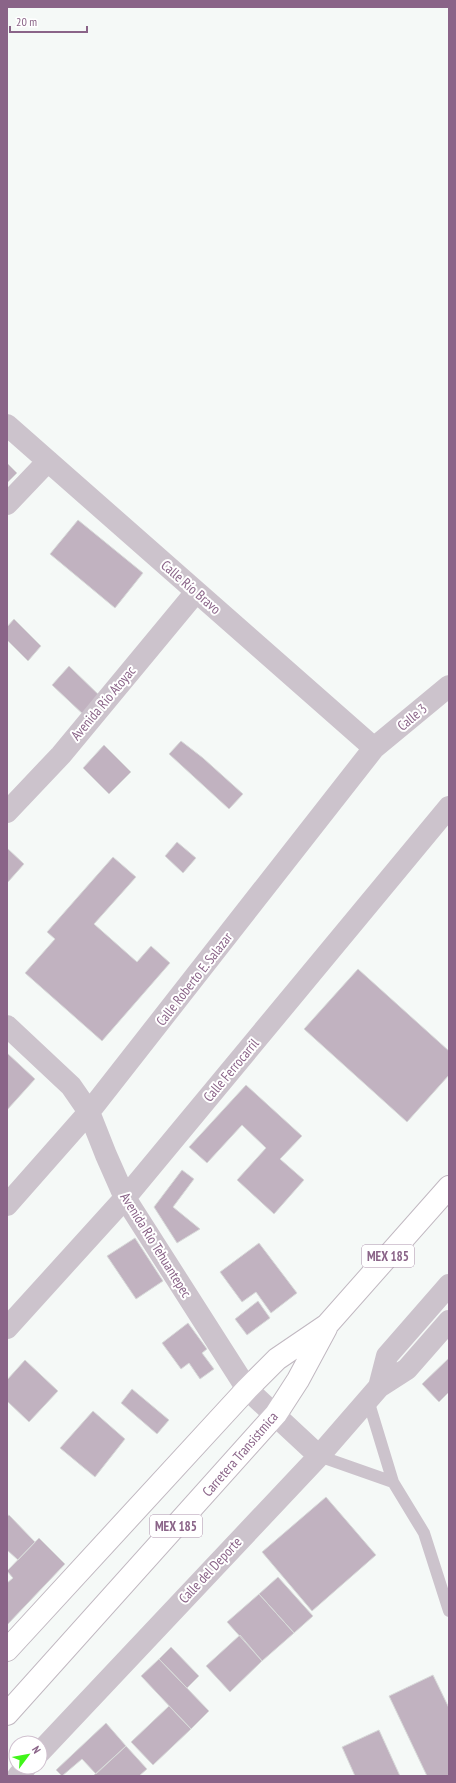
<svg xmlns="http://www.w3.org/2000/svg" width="456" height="1783" font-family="'PT Sans Narrow',sans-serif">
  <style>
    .building { fill: #c1b2c0; stroke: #d8dad9 }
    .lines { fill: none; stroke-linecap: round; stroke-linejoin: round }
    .primary-casing { stroke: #c1b8c1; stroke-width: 24 }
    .service { stroke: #ccc3cc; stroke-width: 12 }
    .minor { stroke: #ccc3cc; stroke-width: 22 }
    .primary { stroke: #fff; stroke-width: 22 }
    .labels { text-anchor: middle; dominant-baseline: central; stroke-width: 4; stroke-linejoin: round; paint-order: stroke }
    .shield { fill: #fff; stroke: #ad92ac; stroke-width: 1 }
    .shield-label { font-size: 13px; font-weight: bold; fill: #8a6488 }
    .street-label { font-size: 14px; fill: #8a6488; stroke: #fff }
  </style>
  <rect width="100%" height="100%" fill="#f5f9f7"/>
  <path class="building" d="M 7,463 L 17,473 L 7,483 Z
    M 78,520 L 143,573 L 115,608 L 50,554 Z
    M 14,619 L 41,646 L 28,661 L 7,640 L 7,627 Z
    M 69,666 L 103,699 L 86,717 L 52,685 Z
    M 181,741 L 203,758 L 243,794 L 229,809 L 169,754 Z
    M 104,745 L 131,772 L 109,794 L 83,768 Z
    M 177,842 L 196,858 L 183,873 L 165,856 Z
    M 7,848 L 24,864 L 8,882 L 7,882 Z
    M 113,857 L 136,877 L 94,924 L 137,962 L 151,946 L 170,963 L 102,1041 L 25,973 L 55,939 L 47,932 Z
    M 358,969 L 449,1051 L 449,1075 L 407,1122 L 304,1029 Z
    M 7,1053 L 35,1079 L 7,1110 Z
    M 246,1085 L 302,1136 L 280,1159 L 304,1180 L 274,1214 L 237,1180 L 266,1148 L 242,1125 L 207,1163 L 189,1147 Z
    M 182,1170 L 194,1179 L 173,1207 L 200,1229 L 177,1243 L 154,1207 Z
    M 135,1238 L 163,1281 L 136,1299 L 107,1256 Z
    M 259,1243 L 297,1293 L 271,1313 L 256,1292 L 242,1302 L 220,1272 Z
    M 258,1301 L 270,1318 L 247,1335 L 235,1319 Z
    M 188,1323 L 207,1349 L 202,1353 L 214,1369 L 200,1379 L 189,1363 L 181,1369 L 162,1343 Z
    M 449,1358 L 449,1392 L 439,1402 L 422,1384 Z
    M 25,1360 L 58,1391 L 29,1422 L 7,1401 L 7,1380 Z
    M 132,1389 L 169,1420 L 157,1434 L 121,1403 Z
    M 93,1411 L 125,1439 L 95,1477 L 60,1448 Z
    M 326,1497 L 376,1555 L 312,1611 L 262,1552 Z
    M 9,1515 L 35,1542 L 18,1560 L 7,1550 L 7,1516 Z
    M 39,1538 L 65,1564 L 7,1625 L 7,1583 L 13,1578 L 7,1571 Z
    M 278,1577 L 313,1616 L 294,1633 L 259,1594 Z
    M 259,1594 L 294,1633 L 262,1661 L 227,1622 Z
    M 240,1635 L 262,1661 L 230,1692 L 206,1666 Z
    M 171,1647 L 199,1676 L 187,1688 L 159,1659 Z
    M 159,1659 L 209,1711 L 191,1729 L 141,1676 Z
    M 433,1675 L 449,1708 L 449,1776 L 427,1776 L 389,1696 Z
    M 169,1706 L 191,1729 L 153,1765 L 131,1742 Z
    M 106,1723 L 126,1746 L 96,1774 L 82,1759 L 62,1776 L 56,1770 Z
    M 379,1730 L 400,1776 L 355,1776 L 342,1747 Z
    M 126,1746 L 147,1769 L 139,1776 L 93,1776 Z"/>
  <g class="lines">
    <defs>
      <path id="primary" d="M 7,1650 L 247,1389 L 277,1359 L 327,1325 L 449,1187
        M 7,1714 L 276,1414 L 298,1380 L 326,1328"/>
    </defs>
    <use href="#primary" class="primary-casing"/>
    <path class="service" d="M 368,1400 L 393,1482 L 424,1533 L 449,1611
      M 319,1456 L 393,1482"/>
    <path class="minor" d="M 7,425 L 374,748
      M 7,504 L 48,461
      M 7,812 L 61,755 L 196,592
      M 7,1026 L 71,1086 L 89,1112 L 106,1155 L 125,1198 L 247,1389 L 319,1456
      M 7,1205 L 89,1112 L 374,748 L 449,686
      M 7,1328 L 125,1198 L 449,807
      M 379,1387 L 387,1356 L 449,1285
      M 40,1752 L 319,1456 L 379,1387 L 407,1369 L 449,1321
      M 18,1776 L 26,1767"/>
    <use href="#primary" class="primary"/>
  </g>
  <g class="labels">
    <g class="shield">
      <rect x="362" y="1245" width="52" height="22" rx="3"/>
      <rect x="150" y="1515" width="52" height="22" rx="3"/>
    </g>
    <g class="shield-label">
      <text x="388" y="1256">MEX 185</text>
      <text x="176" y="1526">MEX 185</text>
    </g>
    <g class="street-label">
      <text transform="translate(191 587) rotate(41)">Calle Río Bravo</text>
      <text transform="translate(103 703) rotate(-50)">Avenida Río Atoyac</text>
      <text transform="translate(412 717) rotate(-40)">Calle 3</text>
      <text transform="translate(194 979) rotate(-52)">Calle Roberto E. Salazar</text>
      <text transform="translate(231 1070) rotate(-50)">Calle Ferrocarril</text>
      <text transform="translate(156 1245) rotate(58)">Avenida Río Tehuantepec</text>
      <text transform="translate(240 1454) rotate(-49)">Carretera Transistmica</text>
      <text transform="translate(210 1570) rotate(-47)">Calle del Deporte</text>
    </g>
  </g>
  <rect width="456" height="1783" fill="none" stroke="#8a6488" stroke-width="16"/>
  <g transform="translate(28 1755) rotate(58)"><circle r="19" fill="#ffffff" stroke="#d0c1cf"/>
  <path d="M0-3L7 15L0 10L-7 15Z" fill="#40f519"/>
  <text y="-6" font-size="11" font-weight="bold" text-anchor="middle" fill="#8a6488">N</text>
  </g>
  <path d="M10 26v6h77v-6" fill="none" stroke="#8a6488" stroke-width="2"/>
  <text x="16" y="26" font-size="12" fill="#8a6488" stroke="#ffffff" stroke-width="3" paint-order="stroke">20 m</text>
</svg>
